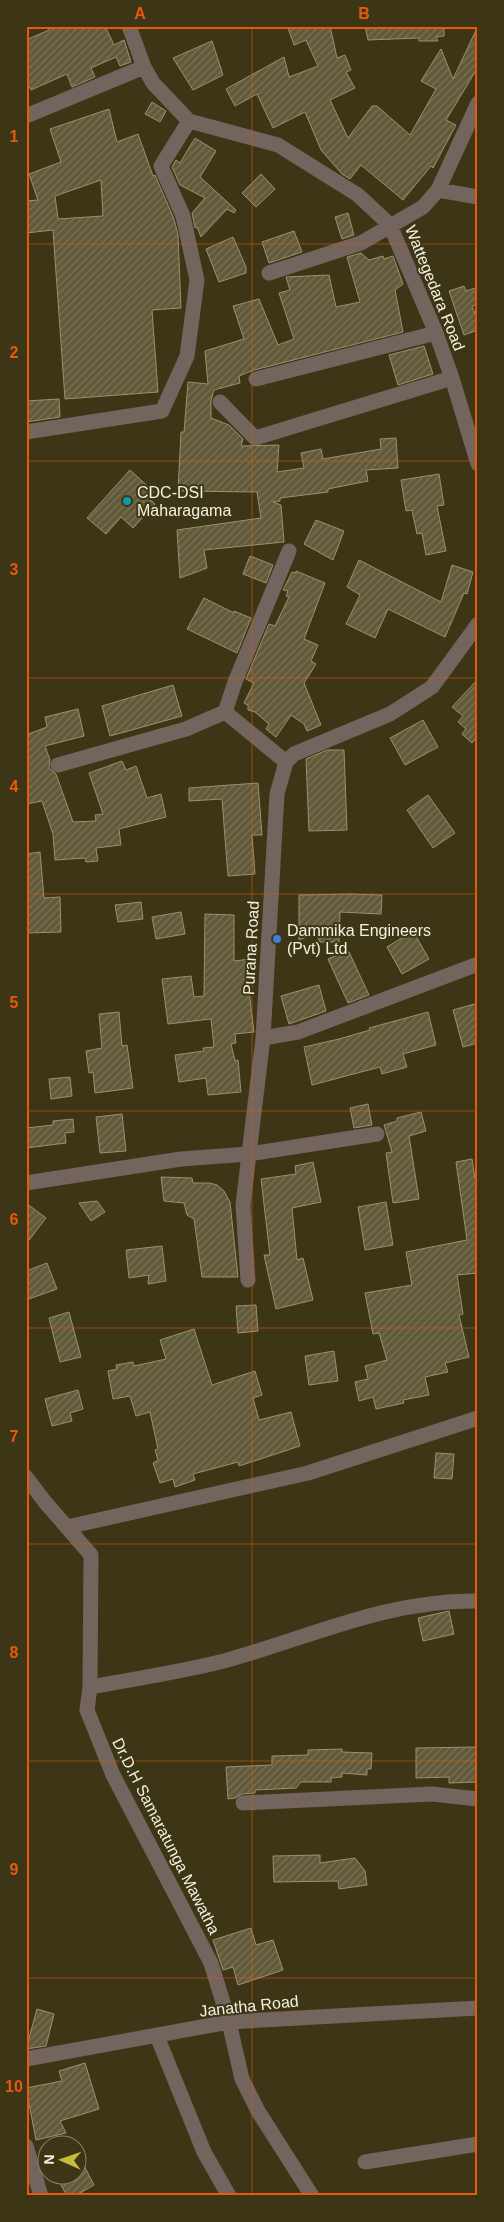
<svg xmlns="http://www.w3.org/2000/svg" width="504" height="2222" font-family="Arial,sans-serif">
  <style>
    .building { fill: url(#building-hatch); stroke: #989270; fill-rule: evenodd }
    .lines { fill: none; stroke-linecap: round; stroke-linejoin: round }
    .minor { stroke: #73645e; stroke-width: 15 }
    .grid { fill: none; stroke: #e8590c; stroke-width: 1; stroke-opacity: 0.55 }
    .culture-dot { fill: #0f9aa8; stroke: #3c3617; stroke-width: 2 }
    .shop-dot { fill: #3f7fe0; stroke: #3c3617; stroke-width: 2 }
    .labels { text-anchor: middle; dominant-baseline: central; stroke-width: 4; stroke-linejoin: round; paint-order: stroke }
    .street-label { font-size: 16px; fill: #f4f1df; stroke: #3c3617 }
    .poi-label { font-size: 16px; fill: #f4f1df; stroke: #3c3617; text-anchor: start }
    .neatline { fill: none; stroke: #e8590c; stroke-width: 2 }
    .grid-label { font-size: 16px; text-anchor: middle; font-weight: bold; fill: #e8590c }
  </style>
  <defs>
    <pattern id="building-hatch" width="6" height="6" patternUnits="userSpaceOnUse" patternTransform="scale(1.25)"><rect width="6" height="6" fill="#615a3a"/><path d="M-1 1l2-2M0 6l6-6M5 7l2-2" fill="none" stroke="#787256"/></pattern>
  </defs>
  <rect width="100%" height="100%" fill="#3c3617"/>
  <path class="building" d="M 47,26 L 105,26 L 114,45 L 124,40 L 131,62 L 120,66 L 116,57 L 91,68 L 95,77 L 72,87 L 67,74 L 31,90 L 26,80 L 26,40 L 49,30 Z
    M 296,26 L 330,26 L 337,58 L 345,55 L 351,70 L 346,72 L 355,88 L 330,100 L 348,138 L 372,106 L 377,106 L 410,135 L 436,89 L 421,81 L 441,49 L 453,79 L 478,26 L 478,67 L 446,120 L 456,125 L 433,168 L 431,166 L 403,200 L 361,165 L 350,179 L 342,174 L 321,150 L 305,112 L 273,128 L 257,94 L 235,106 L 226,89 L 284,57 L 289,77 L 318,66 L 306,40 L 294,45 L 288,28 Z
    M 365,26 L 444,26 L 444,36 L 436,37 L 438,41 L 419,41 L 419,38 L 368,40 Z
    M 212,41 L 223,75 L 193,90 L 173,58 Z
    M 152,102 L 166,111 L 160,122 L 145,114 Z
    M 109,109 L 117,142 L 138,134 L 153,176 L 155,175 L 174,219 L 178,235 L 181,308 L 152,310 L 158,392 L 65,399 L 53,230 L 26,233 L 26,201 L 38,200 L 29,174 L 61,162 L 50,129 ZM 101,180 L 103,216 L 58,219 L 55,196 Z
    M 195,138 L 216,151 L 200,177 L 236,210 L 234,213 L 227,209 L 201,237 L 197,227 L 195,228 L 192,213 L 205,198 L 180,185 L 172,167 L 176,160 L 180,163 Z
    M 261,174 L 275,189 L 256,207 L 242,193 Z
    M 348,213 L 354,235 L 342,239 L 335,217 Z
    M 294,231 L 302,252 L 269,263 L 262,242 Z
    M 233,237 L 246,267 L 246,273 L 219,282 L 206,249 Z
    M 361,253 L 369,260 L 383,256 L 384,259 L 393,256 L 403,284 L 395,290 L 403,332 L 254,370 L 239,376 L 240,383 L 214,390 L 211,400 L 211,418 L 229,425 L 243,439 L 241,446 L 279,445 L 277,472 L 304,468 L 301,453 L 321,449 L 323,459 L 381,449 L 380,439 L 396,438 L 398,468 L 366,470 L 368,481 L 328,489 L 328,492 L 280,498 L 280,501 L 273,502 L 281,505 L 284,542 L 204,550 L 207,568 L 180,578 L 177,530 L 261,518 L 257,492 L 178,491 L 181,432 L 184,432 L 188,382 L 208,384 L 205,351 L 244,339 L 233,306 L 259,299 L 278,345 L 294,339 L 279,293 L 290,290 L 286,277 L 329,275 L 336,307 L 360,302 L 347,257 Z
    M 464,286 L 466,291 L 478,287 L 478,304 L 472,306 L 478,321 L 478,330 L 464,335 L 449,291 Z
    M 424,346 L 433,374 L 398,385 L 389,355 Z
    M 59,399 L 60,417 L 26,422 L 26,401 Z
    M 130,470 L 154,492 L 148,498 L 155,504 L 133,528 L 121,517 L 106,534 L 87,518 Z
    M 439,474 L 444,505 L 437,506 L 446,551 L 426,555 L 422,533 L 417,534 L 412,510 L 406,511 L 401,480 Z
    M 316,520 L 344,531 L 333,560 L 304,544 Z
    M 250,556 L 273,565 L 266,583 L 243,574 Z
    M 359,560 L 441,602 L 452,565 L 473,572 L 467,594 L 464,593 L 445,637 L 388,609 L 375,638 L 346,624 L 360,595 L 347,587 Z
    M 296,571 L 325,583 L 304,639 L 318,645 L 311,661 L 316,664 L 304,683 L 321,725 L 307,731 L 304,724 L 291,715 L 276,737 L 266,729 L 269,724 L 255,712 L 248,710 L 248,705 L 244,703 L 254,683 L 246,679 L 269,624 L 275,626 L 289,597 L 286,596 L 288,591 L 283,590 L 292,572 L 295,573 Z
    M 204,598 L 234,613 L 234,611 L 251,618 L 237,653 L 187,629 Z
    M 478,679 L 478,739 L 476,738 L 472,743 L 462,734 L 466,729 L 458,722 L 463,716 L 452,707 Z
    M 173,685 L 182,716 L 110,736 L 102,706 Z
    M 78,709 L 84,736 L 45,746 L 50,760 L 49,768 L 56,774 L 73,822 L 96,821 L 95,815 L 103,814 L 89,773 L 122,761 L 126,770 L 136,766 L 147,798 L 161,794 L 166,817 L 119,829 L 121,845 L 96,848 L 98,861 L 86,862 L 85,858 L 55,860 L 53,834 L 42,801 L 26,804 L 26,735 L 47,727 L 45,717 Z
    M 423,720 L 438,747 L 405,765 L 390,738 Z
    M 327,750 L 344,750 L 347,830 L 309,831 L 306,759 Z
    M 258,783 L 262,835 L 252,835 L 255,874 L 228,876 L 222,799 L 189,801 L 189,788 Z
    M 428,795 L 455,833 L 433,848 L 407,810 Z
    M 40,852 L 44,898 L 60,897 L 61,932 L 26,933 L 26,854 Z
    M 351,894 L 382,895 L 381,914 L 340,912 L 339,942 L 320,942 L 316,933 L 299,940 L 299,895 Z
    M 141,902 L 143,919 L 118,922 L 115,905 Z
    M 181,912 L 185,934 L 156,939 L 152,917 Z
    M 205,914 L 234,915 L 234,961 L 250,959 L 252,974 L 247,975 L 254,1032 L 235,1034 L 236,1043 L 231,1044 L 235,1061 L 238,1060 L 241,1092 L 208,1095 L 206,1078 L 179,1082 L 175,1055 L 204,1051 L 203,1048 L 214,1047 L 211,1019 L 168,1024 L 162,979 L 191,976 L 194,997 L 204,996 Z
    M 413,931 L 429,959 L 402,974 L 387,947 Z
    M 344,952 L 349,952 L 369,995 L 348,1003 L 328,959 Z
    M 319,985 L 326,1011 L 289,1024 L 281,996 Z
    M 478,1003 L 478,1043 L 463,1047 L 453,1010 Z
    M 119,1012 L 122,1046 L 127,1045 L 133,1088 L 95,1093 L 93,1072 L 89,1073 L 86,1051 L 102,1048 L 99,1014 Z
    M 428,1012 L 436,1045 L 403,1054 L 407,1067 L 382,1074 L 380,1067 L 312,1085 L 304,1047 L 339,1039 L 370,1030 L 369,1028 Z
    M 70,1077 L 72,1096 L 51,1099 L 49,1079 Z
    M 368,1104 L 372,1125 L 354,1128 L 350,1108 Z
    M 421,1112 L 426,1131 L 409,1136 L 419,1199 L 393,1203 L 386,1153 L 392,1152 L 384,1125 L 397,1121 L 397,1118 Z
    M 122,1114 L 126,1151 L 100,1153 L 96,1117 Z
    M 73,1119 L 74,1132 L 65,1133 L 66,1143 L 26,1148 L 26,1128 L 53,1125 L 53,1121 Z
    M 472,1159 L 475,1179 L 478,1179 L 478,1273 L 457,1275 L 463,1314 L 459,1315 L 469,1357 L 445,1363 L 448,1372 L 425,1377 L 429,1395 L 403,1400 L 404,1403 L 376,1409 L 373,1397 L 359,1401 L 355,1382 L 368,1379 L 365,1366 L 387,1360 L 379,1333 L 373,1334 L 365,1293 L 412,1285 L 406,1252 L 467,1240 L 456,1162 Z
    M 313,1162 L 321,1202 L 292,1208 L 297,1260 L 303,1258 L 313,1300 L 276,1309 L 264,1255 L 270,1255 L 261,1179 L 296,1174 L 295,1166 Z
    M 161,1177 L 192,1178 L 193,1183 L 210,1183 L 217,1185 L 224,1191 L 230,1202 L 238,1277 L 202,1277 L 194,1219 L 187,1215 L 184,1203 L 164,1201 Z
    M 97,1201 L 105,1212 L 91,1221 L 79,1203 Z
    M 386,1202 L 393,1245 L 365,1250 L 358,1207 Z
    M 26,1203 L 46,1218 L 26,1244 Z
    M 162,1246 L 166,1281 L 148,1284 L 149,1275 L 129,1278 L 126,1250 Z
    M 47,1263 L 57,1289 L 26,1300 L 26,1271 Z
    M 256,1305 L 258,1331 L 238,1333 L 236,1306 Z
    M 69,1312 L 81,1357 L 60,1362 L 49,1318 Z
    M 194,1329 L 212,1385 L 255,1371 L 262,1395 L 253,1398 L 259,1420 L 291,1412 L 300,1446 L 239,1466 L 238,1462 L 193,1474 L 195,1480 L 175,1487 L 173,1479 L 160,1483 L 153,1463 L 158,1460 L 155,1450 L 158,1449 L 150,1412 L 136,1416 L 130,1396 L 113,1399 L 108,1371 L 117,1369 L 116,1365 L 133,1362 L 134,1366 L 166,1359 L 160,1340 Z
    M 334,1351 L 338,1381 L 309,1385 L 305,1356 Z
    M 78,1390 L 83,1409 L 70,1413 L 72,1421 L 52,1426 L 45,1399 Z
    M 436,1453 L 454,1454 L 452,1479 L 434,1478 Z
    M 449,1611 L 454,1634 L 423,1641 L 418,1618 Z
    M 478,1747 L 478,1782 L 449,1783 L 449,1777 L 416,1778 L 416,1748 Z
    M 342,1749 L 342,1752 L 372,1753 L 371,1769 L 367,1769 L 367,1775 L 342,1773 L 342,1777 L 331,1778 L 331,1782 L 301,1782 L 296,1788 L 255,1790 L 255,1793 L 242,1794 L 235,1798 L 228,1799 L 226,1767 L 272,1765 L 272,1756 L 308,1755 L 308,1750 Z
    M 320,1855 L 320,1863 L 355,1858 L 365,1871 L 367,1885 L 339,1889 L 338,1881 L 274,1882 L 273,1856 Z
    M 251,1928 L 256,1945 L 273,1940 L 283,1970 L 238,1985 L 233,1967 L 223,1970 L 213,1940 Z
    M 37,2009 L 54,2014 L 46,2046 L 26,2049 Z
    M 85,2063 L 99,2109 L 60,2121 L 66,2133 L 36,2140 L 26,2088 L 62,2081 L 59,2071 Z
    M 78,2154 L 94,2185 L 75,2196 L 67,2196 L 55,2174 L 78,2174 Z"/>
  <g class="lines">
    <path class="minor" d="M 129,26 L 144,67 L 153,83 L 189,121 L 278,145 L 358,195 L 390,225 L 436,333 L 452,378 L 478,464
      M 26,116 L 144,67
      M 438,190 L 478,197
      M 269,273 L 361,243 L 423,207 L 438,190 L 478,103
      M 256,379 L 436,333
      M 220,402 L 255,438 L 452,378
      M 26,432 L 162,411 L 187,356 L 197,280 L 183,216 L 161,166 L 189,121
      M 225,712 L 235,682 L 289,551
      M 58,765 L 186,729 L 225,712 L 286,762
      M 263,1038 L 298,1032 L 478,964
      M 26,1183 L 181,1159 L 249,1154 L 263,1038 L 277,794 L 286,762 L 294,754 L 390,714 L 432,687 L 478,624
      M 248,1280 L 243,1205 L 249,1154 L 377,1134
      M 26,1477 L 45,1502 L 91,1555 L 90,1687 L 87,1710 L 113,1775 L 211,1963 L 229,2022 L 242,2079 L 258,2111 L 312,2196
      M 67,1527 L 308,1473 L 478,1418
      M 90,1687 C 135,1679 180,1672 224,1661 C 308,1638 389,1599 478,1601
      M 243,1803 L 432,1794 L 478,1799
      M 157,2036 L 204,2152 L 229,2196
      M 26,2059 L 229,2022 L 478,2008
      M 26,2146 L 41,2196
      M 365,2162 L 478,2144"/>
  </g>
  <path class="grid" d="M 252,26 L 252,2196M 26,244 L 478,244M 26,461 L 478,461M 26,678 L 478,678M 26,894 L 478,894M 26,1111 L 478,1111M 26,1328 L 478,1328M 26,1544 L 478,1544M 26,1761 L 478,1761M 26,1978 L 478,1978"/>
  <circle class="culture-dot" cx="127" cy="501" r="5"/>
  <circle class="shop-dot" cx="277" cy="939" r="5"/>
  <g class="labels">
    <g class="street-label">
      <text transform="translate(435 288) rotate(68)">Wattegedara Road</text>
      <text transform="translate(251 948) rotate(-87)">Purana Road</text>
      <text transform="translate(166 1836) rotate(63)">Dr.D.H Samaratunga Mawatha</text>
      <text transform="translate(249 2006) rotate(-6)">Janatha Road</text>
    </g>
    <g class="poi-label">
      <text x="137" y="492">CDC-DSI<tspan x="137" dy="18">Maharagama</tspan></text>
      <text x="287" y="930">Dammika Engineers<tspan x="287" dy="18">(Pvt) Ltd</tspan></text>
    </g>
  </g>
  <rect width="504" height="2222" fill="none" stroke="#3c3617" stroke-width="55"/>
  <g transform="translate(62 2160) rotate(272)"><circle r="24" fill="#3c3617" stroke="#868167"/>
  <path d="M0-4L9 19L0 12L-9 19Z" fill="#caba39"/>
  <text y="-8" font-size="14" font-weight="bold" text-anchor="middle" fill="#f4f1df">N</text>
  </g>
  <rect x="28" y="28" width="448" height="2166" class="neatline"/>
  <g class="grid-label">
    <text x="140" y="19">A</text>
    <text x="364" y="19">B</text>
    <text x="14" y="142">1</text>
    <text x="14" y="358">2</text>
    <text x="14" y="575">3</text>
    <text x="14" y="792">4</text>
    <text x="14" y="1008">5</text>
    <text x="14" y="1225">6</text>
    <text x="14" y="1442">7</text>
    <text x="14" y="1658">8</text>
    <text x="14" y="1875">9</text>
    <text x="14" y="2092">10</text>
  </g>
</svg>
